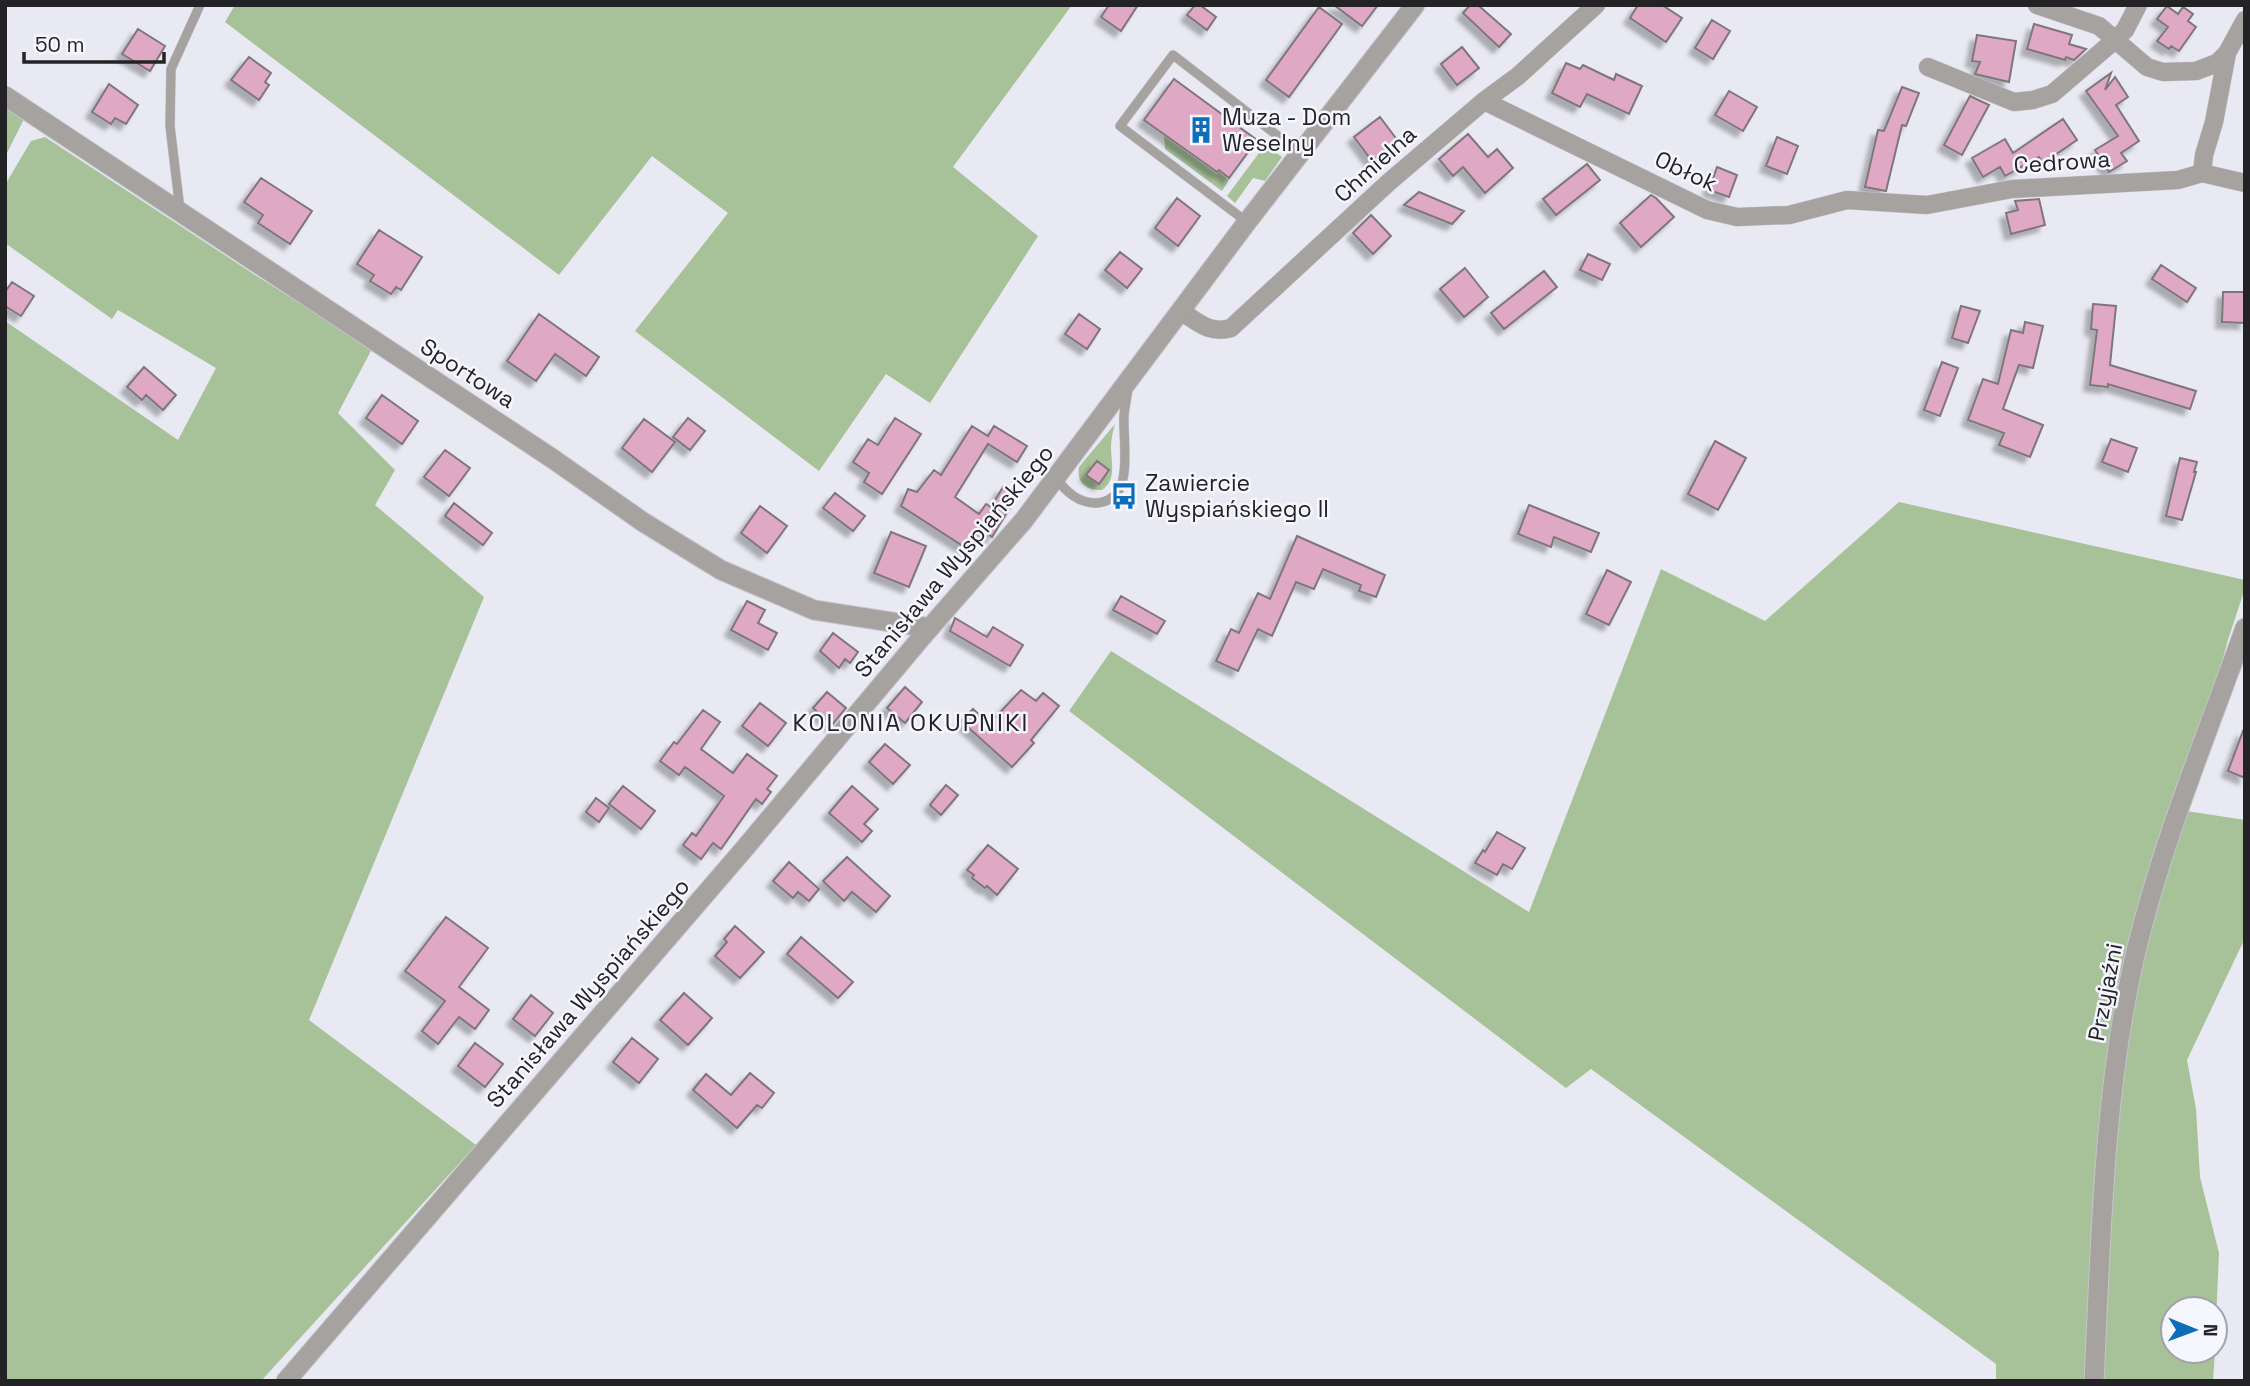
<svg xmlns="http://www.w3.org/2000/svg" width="2250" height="1386" font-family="'Space Grotesk',sans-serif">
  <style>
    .green { fill: #a7c199 }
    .building { fill: #dfa8c5; stroke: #7f767a; stroke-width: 2; filter: url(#shadow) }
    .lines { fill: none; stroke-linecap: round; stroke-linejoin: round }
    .service-casing { stroke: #c5c5cd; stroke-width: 10 }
    .minor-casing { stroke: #c5c5cd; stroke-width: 19 }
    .tertiary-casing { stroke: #c5c5cd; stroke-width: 21 }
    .service { stroke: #a6a2a0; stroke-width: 9 }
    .minor { stroke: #a6a2a0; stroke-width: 18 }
    .tertiary { stroke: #a6a2a0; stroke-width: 19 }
    .labels { text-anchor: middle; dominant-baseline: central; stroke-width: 5; stroke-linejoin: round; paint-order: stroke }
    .poi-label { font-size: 23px; fill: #232326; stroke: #f6f6fe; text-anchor: start }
    .street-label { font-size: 23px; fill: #232326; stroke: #f6f6fe }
    .neighbourhood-label { font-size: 24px; letter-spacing: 2px; fill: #232326; stroke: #f6f6fe }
  </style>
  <defs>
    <filter id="shadow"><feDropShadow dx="-6" dy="6" stdDeviation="2" flood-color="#0004"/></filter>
  </defs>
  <rect width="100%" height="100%" fill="#e8e9f2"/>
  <path class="green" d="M 235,5 L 1072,5 L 953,167 L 1038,236 L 930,403 L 886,374 L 819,471 L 635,331 L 728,213 L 652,156 L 559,275 L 225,22 Z
    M 5,108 L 24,119 L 5,157 Z
    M 1164,136 L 1217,174 L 1219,172 L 1229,180 L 1222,191 L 1165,149 Z
    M 45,137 L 249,271 L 372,349 L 338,413 L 395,470 L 375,505 L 484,597 L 309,1020 L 476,1145 L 261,1381 L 5,1381 L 5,321 L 178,440 L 216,368 L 118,310 L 112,319 L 5,243 L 5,185 L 31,141 Z
    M 1265,145 L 1282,157 L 1265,181 L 1253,178 L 1235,203 L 1227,196 Z
    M 1115,424 C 1113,431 1111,439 1111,447 C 1111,463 1117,479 1102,490 C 1087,491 1076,483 1079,467 Z
    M 1899,502 L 2245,580 L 2245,588 L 2228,640 L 2180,810 L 2245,820 L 2245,938 L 2187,1060 L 2196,1109 L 2200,1177 L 2219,1253 L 2215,1344 L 2215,1309 L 2173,1309 L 2173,1351 L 2215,1351 L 2213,1381 L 1996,1381 L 1996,1364 L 1591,1069 L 1566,1088 L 1069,711 L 1111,651 L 1529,912 L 1661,569 L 1765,621 Z"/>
  <path class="building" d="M 1109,5 L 1138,5 L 1121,31 L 1101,17 Z
    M 1195,5 L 1200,5 L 1216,17 L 1207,30 L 1187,15 Z
    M 1334,5 L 1378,5 L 1362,26 Z
    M 1470,5 L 1478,5 L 1511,34 L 1499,47 L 1463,13 Z
    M 1638,5 L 1662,5 L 1682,18 L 1666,42 L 1630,18 Z
    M 2167,6 L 2178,14 L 2183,7 L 2193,14 L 2188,21 L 2196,27 L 2179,51 L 2171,46 L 2169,49 L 2157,41 L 2168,27 L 2157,19 Z
    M 1319,7 L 1342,24 L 1289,97 L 1266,80 Z
    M 1712,20 L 1730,31 L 1713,59 L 1695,48 Z
    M 2034,24 L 2072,35 L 2069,44 L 2086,49 L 2074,60 L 2066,57 L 2065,60 L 2027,49 Z
    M 138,29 L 165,46 L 150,71 L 122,54 Z
    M 1977,35 L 2016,41 L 2009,82 L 1975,74 L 1980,62 L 1972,61 Z
    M 1462,47 L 1479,68 L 1457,85 L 1441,64 Z
    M 249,57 L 271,73 L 265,82 L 269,85 L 259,100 L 231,80 Z
    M 1566,63 L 1580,69 L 1583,65 L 1614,80 L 1616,74 L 1642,86 L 1629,114 L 1587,94 L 1580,107 L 1552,93 Z
    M 2111,73 L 2105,90 L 2115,77 L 2128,97 L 2116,105 L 2139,141 L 2121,153 L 2127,161 L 2109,172 L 2095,150 L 2118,136 L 2086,91 Z
    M 1174,79 L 1257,140 L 1229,178 L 1219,170 L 1217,172 L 1144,120 Z
    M 109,84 L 138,105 L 126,124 L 115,118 L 111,124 L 92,112 Z
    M 1902,87 L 1919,93 L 1906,126 L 1902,125 L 1886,191 L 1865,187 L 1878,130 L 1884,131 Z
    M 1729,91 L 1757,107 L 1743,131 L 1715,115 Z
    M 1970,96 L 1989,105 L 1962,155 L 1944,145 Z
    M 1380,117 L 1398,141 L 1372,161 L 1354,137 Z
    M 2063,119 L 2077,140 L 2043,163 L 2039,157 L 2005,176 L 2000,167 L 1983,177 L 1972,158 L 2005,139 L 2013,153 Z
    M 1468,134 L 1488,157 L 1497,149 L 1513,168 L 1485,193 L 1463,167 L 1453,176 L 1439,159 Z
    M 1777,137 L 1798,146 L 1787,174 L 1766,166 Z
    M 1587,164 L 1600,180 L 1556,215 L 1543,199 Z
    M 1717,167 L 1737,175 L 1729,197 L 1709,190 Z
    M 261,178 L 312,211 L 290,244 L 258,223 L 263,215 L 244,202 Z
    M 1419,192 L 1464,211 L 1452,224 L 1404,205 Z
    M 1651,195 L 1656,198 L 1674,217 L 1641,247 L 1620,223 Z
    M 1177,198 L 1200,216 L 1178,246 L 1155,228 Z
    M 2039,199 L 2045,225 L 2011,234 L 2006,213 L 2018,210 L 2015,201 Z
    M 1371,215 L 1391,236 L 1373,254 L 1353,233 Z
    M 379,230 L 422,257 L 401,290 L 396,287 L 391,294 L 370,281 L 374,275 L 357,264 Z
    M 1120,252 L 1142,269 L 1127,288 L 1105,270 Z
    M 1588,254 L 1610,264 L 1602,280 L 1580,270 Z
    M 2161,265 L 2196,288 L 2187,302 L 2152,279 Z
    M 1465,268 L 1488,297 L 1464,317 L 1440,289 Z
    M 1544,271 L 1557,287 L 1504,329 L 1491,313 Z
    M 12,282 L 34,296 L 21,316 L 5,306 L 5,292 Z
    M 2223,292 L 2245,292 L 2245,323 L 2222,322 Z
    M 2093,304 L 2116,306 L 2110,365 L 2196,391 L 2190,409 L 2108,384 L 2108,387 L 2090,385 L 2097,330 L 2091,329 Z
    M 1961,306 L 1980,311 L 1968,343 L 1952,338 Z
    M 539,314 L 599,357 L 586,376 L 555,354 L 536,381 L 507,361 Z
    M 1079,314 L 1100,329 L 1087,349 L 1065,334 Z
    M 2025,322 L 2043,326 L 2033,368 L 2019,365 L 2003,409 L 2043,425 L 2030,457 L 1999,445 L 2004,433 L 1968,420 L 1983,379 L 1998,384 L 2011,330 L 2023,333 Z
    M 1942,362 L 1958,368 L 1940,416 L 1924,410 Z
    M 144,367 L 176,395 L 163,410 L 146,395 L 142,400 L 127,387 Z
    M 382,395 L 418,421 L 402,444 L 366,418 Z
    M 688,418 L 705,431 L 690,450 L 673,437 Z
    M 895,418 L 921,434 L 882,494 L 864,482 L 869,473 L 853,462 L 868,439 L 878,445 Z
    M 644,419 L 675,442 L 652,472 L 622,448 Z
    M 972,426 L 988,436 L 994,426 L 1027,446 L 1017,462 L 988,444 L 955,497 L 979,514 L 986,504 L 991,507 L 1003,487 L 1017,496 L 992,537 L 979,528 L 966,548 L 901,506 L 908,489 L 917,492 L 934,470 L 941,475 Z
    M 2111,439 L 2137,448 L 2128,472 L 2102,462 Z
    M 1715,441 L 1746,458 L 1718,510 L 1688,494 Z
    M 445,450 L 470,468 L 449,496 L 424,477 Z
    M 2180,458 L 2197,462 L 2194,472 L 2196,472 L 2182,520 L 2166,516 Z
    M 1097,461 L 1109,470 L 1099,484 L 1086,475 Z
    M 835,493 L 865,516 L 853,531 L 823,508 Z
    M 454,503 L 492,533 L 483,545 L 445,516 Z
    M 1529,505 L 1599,533 L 1591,552 L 1554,537 L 1551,547 L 1518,534 Z
    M 760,506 L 787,526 L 767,553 L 741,533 Z
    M 891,532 L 926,546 L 909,587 L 874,573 Z
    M 1297,536 L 1385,575 L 1376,597 L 1359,591 L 1361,585 L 1323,569 L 1314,589 L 1296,582 L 1272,636 L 1258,629 L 1238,671 L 1216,661 L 1231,629 L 1239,633 L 1258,593 L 1270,599 Z
    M 1607,570 L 1631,582 L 1609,625 L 1586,614 Z
    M 1121,596 L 1165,621 L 1157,634 L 1113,610 Z
    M 747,601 L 765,610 L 758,623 L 777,633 L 768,650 L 731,630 Z
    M 955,618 L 987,637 L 993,627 L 1023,645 L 1010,666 L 950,631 Z
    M 833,633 L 858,652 L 850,663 L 845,659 L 839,668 L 820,651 Z
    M 905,687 L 922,702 L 905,723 L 887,708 Z
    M 1021,690 L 1036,701 L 1043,693 L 1059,706 L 1031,740 L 1034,743 L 1012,767 L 961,721 L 973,709 L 989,724 Z
    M 827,692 L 846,708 L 832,725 L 813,708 Z
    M 760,703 L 786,723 L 768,746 L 742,726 Z
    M 703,710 L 720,722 L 701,749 L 733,773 L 747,754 L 777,776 L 767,789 L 771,792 L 762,804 L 756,799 L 721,849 L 713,843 L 701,859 L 683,845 L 692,833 L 696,836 L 724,796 L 685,767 L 679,775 L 660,761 L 674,742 L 677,744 Z
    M 2243,731 L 2245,732 L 2245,778 L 2228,771 Z
    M 885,744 L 910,765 L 893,784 L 869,762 Z
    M 946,785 L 958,795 L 941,815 L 930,805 Z
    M 623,786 L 655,811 L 641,829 L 609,804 Z
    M 852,786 L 878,809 L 864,824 L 872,831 L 862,842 L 829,813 Z
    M 596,798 L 609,808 L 599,822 L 586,812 Z
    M 1497,832 L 1525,848 L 1512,869 L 1503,864 L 1497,875 L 1475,863 L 1483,850 L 1485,852 Z
    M 988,845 L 1018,869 L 997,895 L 987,886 L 985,888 L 972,878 L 974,875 L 967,870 Z
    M 847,857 L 890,896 L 876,912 L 852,892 L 844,901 L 823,881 Z
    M 789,862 L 819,889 L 809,901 L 798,892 L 793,898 L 773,881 Z
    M 446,917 L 488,948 L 459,987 L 489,1010 L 475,1029 L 459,1017 L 438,1044 L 422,1031 L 445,1001 L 405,971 Z
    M 735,926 L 764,952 L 740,978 L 715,956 L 727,942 L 724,939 Z
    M 801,937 L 853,982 L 838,998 L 787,954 Z
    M 684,993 L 712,1018 L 688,1045 L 660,1020 Z
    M 531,995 L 553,1013 L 535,1036 L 513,1019 Z
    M 632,1038 L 658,1059 L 639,1083 L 613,1062 Z
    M 475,1043 L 503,1064 L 485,1087 L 458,1066 Z
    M 750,1073 L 774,1093 L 762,1108 L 757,1105 L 737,1128 L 693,1090 L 706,1074 L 731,1095 Z"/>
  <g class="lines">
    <defs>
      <path id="service" d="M 180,210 L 170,126 L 171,69 L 200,5
        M 1247,222 L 1120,126 L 1173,55 L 1300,153
        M 1056,479 C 1067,492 1078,503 1096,503 C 1105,503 1114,498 1119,490 C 1129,473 1123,435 1124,415 C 1125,406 1127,397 1128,388"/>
      <path id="minor" d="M 2037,5 L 2099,26 L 2147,67 L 2163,72 L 2196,71 L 2217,63 L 2227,53 L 2245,20
        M 1928,67 L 2014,102 L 2033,100 L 2052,94 L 2116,39 L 2125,30 L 2138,5
        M 1484,101 L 1707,210 L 1737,217 L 1789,215 L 1847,200 L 1927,205 L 2012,189 L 2178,180 L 2202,173 L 2245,183
        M 2202,173 L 2204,155 L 2214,122 L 2227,53
        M 1182,312 C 1199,323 1210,334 1231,328 L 1389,182 L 1484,101 L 1518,76 L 1596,5"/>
      <path id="tertiary" d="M 5,96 L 553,459 L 643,522 L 721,570 L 814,610 L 930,628
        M 286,1381 L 745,848 L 921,638 L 1024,520 L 1247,222 L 1415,5
        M 2094,1381 C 2101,1240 2103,1097 2134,960 C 2160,847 2206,737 2245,628"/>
    </defs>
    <use href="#service" class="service-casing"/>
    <use href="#minor" class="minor-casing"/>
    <use href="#tertiary" class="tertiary-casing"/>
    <use href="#service" class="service"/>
    <use href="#minor" class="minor"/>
    <use href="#tertiary" class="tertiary"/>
  </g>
  <defs>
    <symbol id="building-bare" viewBox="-9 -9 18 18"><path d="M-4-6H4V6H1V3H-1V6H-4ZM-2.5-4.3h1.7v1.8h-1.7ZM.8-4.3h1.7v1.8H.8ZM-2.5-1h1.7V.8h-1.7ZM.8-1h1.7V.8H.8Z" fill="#0e6db9" stroke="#f6f6fe" stroke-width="2.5" paint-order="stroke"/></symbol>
    <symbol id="bus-bare" viewBox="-9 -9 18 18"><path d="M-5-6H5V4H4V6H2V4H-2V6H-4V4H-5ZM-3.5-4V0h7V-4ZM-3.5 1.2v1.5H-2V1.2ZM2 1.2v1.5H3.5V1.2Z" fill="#0e6db9" stroke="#f6f6fe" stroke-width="2.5" paint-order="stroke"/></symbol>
  </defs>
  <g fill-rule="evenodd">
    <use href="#building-bare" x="1182" y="111" width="38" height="38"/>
    <use href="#bus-bare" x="1105" y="477" width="38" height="38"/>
  </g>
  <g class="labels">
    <g class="poi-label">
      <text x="1222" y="117">Muza - Dom<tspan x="1222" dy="26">Weselny</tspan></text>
      <text x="1145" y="483">Zawiercie<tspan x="1145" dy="26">Wyspiańskiego II</tspan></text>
    </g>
    <g class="street-label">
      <text transform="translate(2062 162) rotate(-4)">Cedrowa</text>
      <text transform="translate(1375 164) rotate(-42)">Chmielna</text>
      <text transform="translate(1686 171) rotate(25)">Obłok</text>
      <text transform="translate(468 373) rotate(33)">Sportowa</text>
      <text transform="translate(954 561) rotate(-50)">Stanisława Wyspiańskiego</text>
      <text transform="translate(2105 992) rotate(-79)">Przyjaźni</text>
      <text transform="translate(588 993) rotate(-49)">Stanisława Wyspiańskiego</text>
    </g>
    <g class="neighbourhood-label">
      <text x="911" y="722">KOLONIA OKUPNIKI</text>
    </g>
  </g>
  <rect width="2250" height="1386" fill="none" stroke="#232326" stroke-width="14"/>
  <g transform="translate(2194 1330) rotate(91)"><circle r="33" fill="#f6f6fe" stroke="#a2a2a8" stroke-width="2"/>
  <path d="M0-5L12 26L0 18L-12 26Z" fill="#0e6db9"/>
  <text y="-10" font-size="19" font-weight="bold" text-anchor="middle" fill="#232326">N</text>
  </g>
  <path d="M24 52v10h140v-10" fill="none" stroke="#232326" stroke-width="3.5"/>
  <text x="35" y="52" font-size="21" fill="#232326" stroke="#f6f6fe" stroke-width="5" paint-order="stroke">50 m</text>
</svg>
